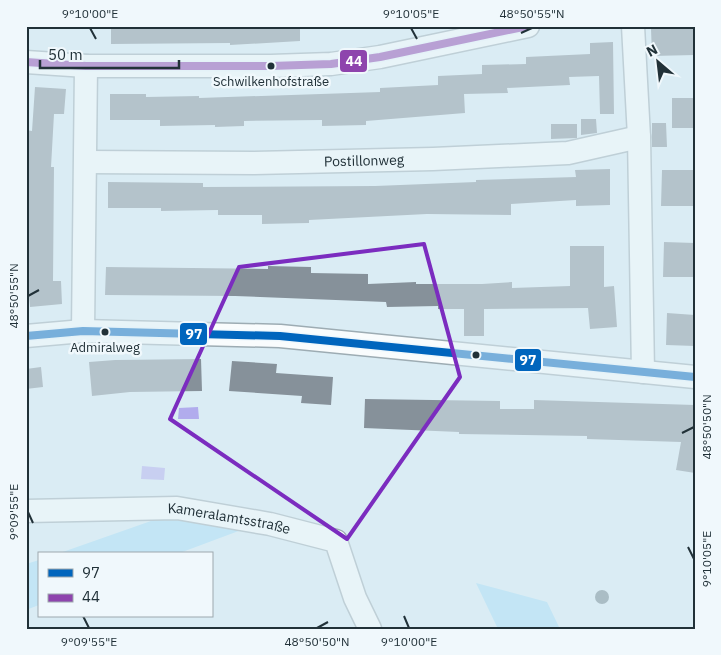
<svg xmlns="http://www.w3.org/2000/svg" width="721" height="655" font-family="'IBM Plex Sans',sans-serif">
  <style>
    .green { fill: #a7dcf5 }
    .water { fill: #b1aced }
    .building { fill: #86919a }
    .lines { fill: none; stroke-linecap: round; stroke-linejoin: round }
    .minor-casing { stroke: #9dacb3; stroke-width: 25 }
    .minor { stroke: #f9fcfd; stroke-width: 22 }
    .bus-1-casing { stroke: #f0f8fc; stroke-width: 11 }
    .bus-2-casing { stroke: #f0f8fc; stroke-width: 11 }
    .bus-1 { stroke: #0065bd; stroke-width: 8 }
    .bus-2 { stroke: #8e44ad; stroke-width: 8 }
    .tree { fill: #70838c }
    .marked { fill: none; stroke: #7b2cbf; stroke-width: 4; stroke-linejoin: round }
    .ticks { fill: none; stroke: #213138; stroke-width: 2 }
    .bus-dot { fill: #213138; stroke: #f0f8fc; stroke-width: 2 }
    .labels { text-anchor: middle; dominant-baseline: central; stroke-width: 5; stroke-linejoin: round; paint-order: stroke }
    .bus-label { font-size: 13px; fill: #213138; stroke: #f0f8fc }
    .street-label { font-size: 14px; fill: #213138; stroke: #f0f8fc }
    .line-badge { stroke: #f0f8fc; stroke-width: 2 }
    .badge-label { font-size: 14px; text-anchor: middle; font-weight: bold; fill: #fff }
    .neatline { fill: none; stroke: #213138; stroke-width: 2 }
    .ticks-label { font-size: 12px; text-anchor: middle; fill: #213138 }
  </style>
  <rect width="100%" height="100%" fill="#daecf4"/>
  <path class="green" d="M 168,515 L 244,529 L 177,554 L 57,554 Z
    M 39,560 L 39,605 L 26,610 L 26,564 Z
    M 476,583 L 547,602 L 560,629 L 498,629 Z"/>
  <path class="water" d="M 198,407 L 199,419 L 178,419 L 179,408 Z
    M 142,466 L 165,468 L 164,480 L 141,479 Z"/>
  <path class="building" d="M 111,26 L 300,26 L 300,41 L 230,45 L 230,43 L 111,44 Z
    M 695,27 L 695,55 L 652,56 L 651,29 Z
    M 613,42 L 614,114 L 600,114 L 599,76 L 569,77 L 570,85 L 507,88 L 508,93 L 464,94 L 465,113 L 366,121 L 366,125 L 322,126 L 322,120 L 244,121 L 244,126 L 215,127 L 215,125 L 160,126 L 160,120 L 110,120 L 110,94 L 146,94 L 146,97 L 199,96 L 199,98 L 380,92 L 380,88 L 438,85 L 438,76 L 482,74 L 482,65 L 526,64 L 526,57 L 590,54 L 590,43 Z
    M 35,87 L 66,89 L 64,114 L 54,114 L 51,167 L 54,167 L 53,281 L 61,281 L 62,304 L 30,307 L 26,262 L 26,130 L 32,131 Z
    M 672,98 L 695,98 L 695,128 L 672,128 Z
    M 581,119 L 596,119 L 597,133 L 581,135 Z
    M 652,123 L 666,123 L 667,147 L 652,147 Z
    M 551,124 L 577,124 L 577,138 L 551,139 Z
    M 610,169 L 610,205 L 576,206 L 576,200 L 511,204 L 511,215 L 427,214 L 309,220 L 309,223 L 262,224 L 262,215 L 218,215 L 218,210 L 161,211 L 161,208 L 108,208 L 108,182 L 203,183 L 203,187 L 375,186 L 476,182 L 476,180 L 576,177 L 575,170 Z
    M 662,170 L 695,170 L 695,206 L 661,206 Z
    M 664,242 L 695,243 L 695,277 L 663,277 Z
    M 570,246 L 604,246 L 604,287 L 614,286 L 617,327 L 590,329 L 588,308 L 484,309 L 484,336 L 464,336 L 464,309 L 438,309 L 438,306 L 387,307 L 386,302 L 235,296 L 105,295 L 106,267 L 268,269 L 268,266 L 311,267 L 311,273 L 368,274 L 368,284 L 416,282 L 416,284 L 482,284 L 512,282 L 512,288 L 570,286 Z
    M 667,313 L 695,315 L 695,346 L 666,345 Z
    M 201,359 L 202,391 L 130,392 L 92,396 L 89,362 L 115,360 Z
    M 232,361 L 277,364 L 276,373 L 333,377 L 331,405 L 301,403 L 302,396 L 229,391 Z
    M 41,367 L 43,387 L 26,389 L 26,369 Z
    M 365,399 L 500,401 L 500,409 L 534,409 L 534,400 L 695,405 L 695,473 L 676,470 L 681,442 L 587,439 L 587,436 L 459,434 L 459,432 L 364,428 Z"/>
  <g class="lines">
    <defs>
      <g id="minor">
        <path d="M 633,26 L 639,137 L 643,372"/>
        <path d="M 26,62 L 86,66 L 271,66 L 331,64 L 380,57 L 528,26"/>
        <path id="s1" d="M 86,162 L 254,163 L 433,159 L 568,153 L 639,137"/>
        <path d="M 83,331 L 86,66"/>
        <path d="M 26,336 L 83,331 L 280,336 L 695,377"/>
        <path id="s2" d="M 26,511 L 177,508 L 270,524 L 336,541 L 355,598 L 370,629"/>
      </g>
    </defs>
    <use href="#minor" class="minor-casing"/>
    <use href="#minor" class="minor"/>
    <defs>
      <path id="bus-1" d="M 26,336 L 83,331 L 280,336 L 695,377"/>
      <path id="bus-2" d="M 26,62 L 86,66 L 271,66 L 331,64 L 380,57 L 528,26"/>
    </defs>
    <use href="#bus-1" class="bus-1-casing"/>
    <use href="#bus-2" class="bus-2-casing"/>
    <use href="#bus-1" class="bus-1"/>
    <use href="#bus-2" class="bus-2"/>
  </g>
  <circle class="tree" cx="602" cy="597" r="7"/>
  <path d="M0 0H721V655H0ZM 424,244 L 460,377 L 347,539 L 170,419 L 239,267 Z" fill="#daecf4" fill-opacity=".55" fill-rule="evenodd"/>
  <path class="marked" d="M 424,244 L 460,377 L 347,539 L 170,419 L 239,267 Z"/>
  <path class="ticks" d="M 90,28 L 96,39M 411,28 L 417,39M 521,33 L 532,28M 28,296 L 39,290M 682,433 L 694,427M 28,512 L 33,523M 688,547 L 694,559M 83,616 L 89,628M 404,616 L 409,628M 317,628 L 328,622"/>
  <g class="bus-dot">
    <circle cx="271" cy="66" r="4.5"/>
    <circle cx="105" cy="332" r="4.5"/>
    <circle cx="476" cy="355" r="4.5"/>
  </g>
  <g class="labels">
    <g class="bus-label">
      <text x="271" y="81">Schwilkenhofstraße</text>
      <text x="105" y="347">Admiralweg</text>
    </g>
    <g class="street-label">
      <text stroke="none"><textPath href="#s1" startOffset="278">Postillonweg</textPath></text>
      <text stroke="none"><textPath href="#s2" startOffset="204">Kameralamtsstraße</textPath></text>
    </g>
  </g>
  <g class="line-badge">
    <rect x="339" y="49" width="29" height="24" rx="5" fill="#8e44ad"/>
    <rect x="179" y="322" width="29" height="24" rx="5" fill="#0065bd"/>
    <rect x="514" y="348" width="28" height="24" rx="5" fill="#0065bd"/>
  </g>
  <g class="badge-label">
    <text x="354" y="66">44</text>
    <text x="194" y="339">97</text>
    <text x="528" y="365">97</text>
  </g>
  <rect width="721" height="655" fill="none" stroke="#f0f8fc" stroke-width="55"/>
  <rect x="38" y="552" width="175" height="65" fill="#f0f8fc" stroke="#9da8ae"/>
  <rect x="48" y="569" width="25" height="8" fill="#0065bd" stroke="#9da8ae"/>
  <text x="82" y="578" font-size="15" fill="#213138">97</text>
  <rect x="48" y="594" width="25" height="8" fill="#8e44ad" stroke="#9da8ae"/>
  <text x="82" y="602" font-size="15" fill="#213138">44</text>
  <g transform="translate(658 62) rotate(332)" stroke="#f0f8fc" stroke-width="4" paint-order="stroke">
  <path d="M0-4L9 19L0 12L-9 19Z" fill="#213138"/>
  <text y="-8" font-size="14" font-weight="bold" text-anchor="middle" fill="#213138">N</text>
  </g>
  <path d="M40 60v8h139v-8" fill="none" stroke="#213138" stroke-width="2.5"/>
  <text x="48" y="60" font-size="15" fill="#213138" stroke="#f0f8fc" stroke-width="4" paint-order="stroke">50 m</text>
  <rect x="28" y="28" width="666" height="600" class="neatline"/>
  <g class="ticks-label">
    <text x="90" y="18">9°10'00"E</text>
    <text x="411" y="18">9°10'05"E</text>
    <text x="532" y="18">48°50'55"N</text>
    <text transform="translate(14 296) rotate(-90)" y="4">48°50'55"N</text>
    <text transform="translate(707 427) rotate(-90)" y="4">48°50'50"N</text>
    <text transform="translate(14 512) rotate(-90)" y="4">9°09'55"E</text>
    <text transform="translate(707 559) rotate(-90)" y="4">9°10'05"E</text>
    <text x="89" y="646">9°09'55"E</text>
    <text x="317" y="646">48°50'50"N</text>
    <text x="409" y="646">9°10'00"E</text>
  </g>
</svg>
